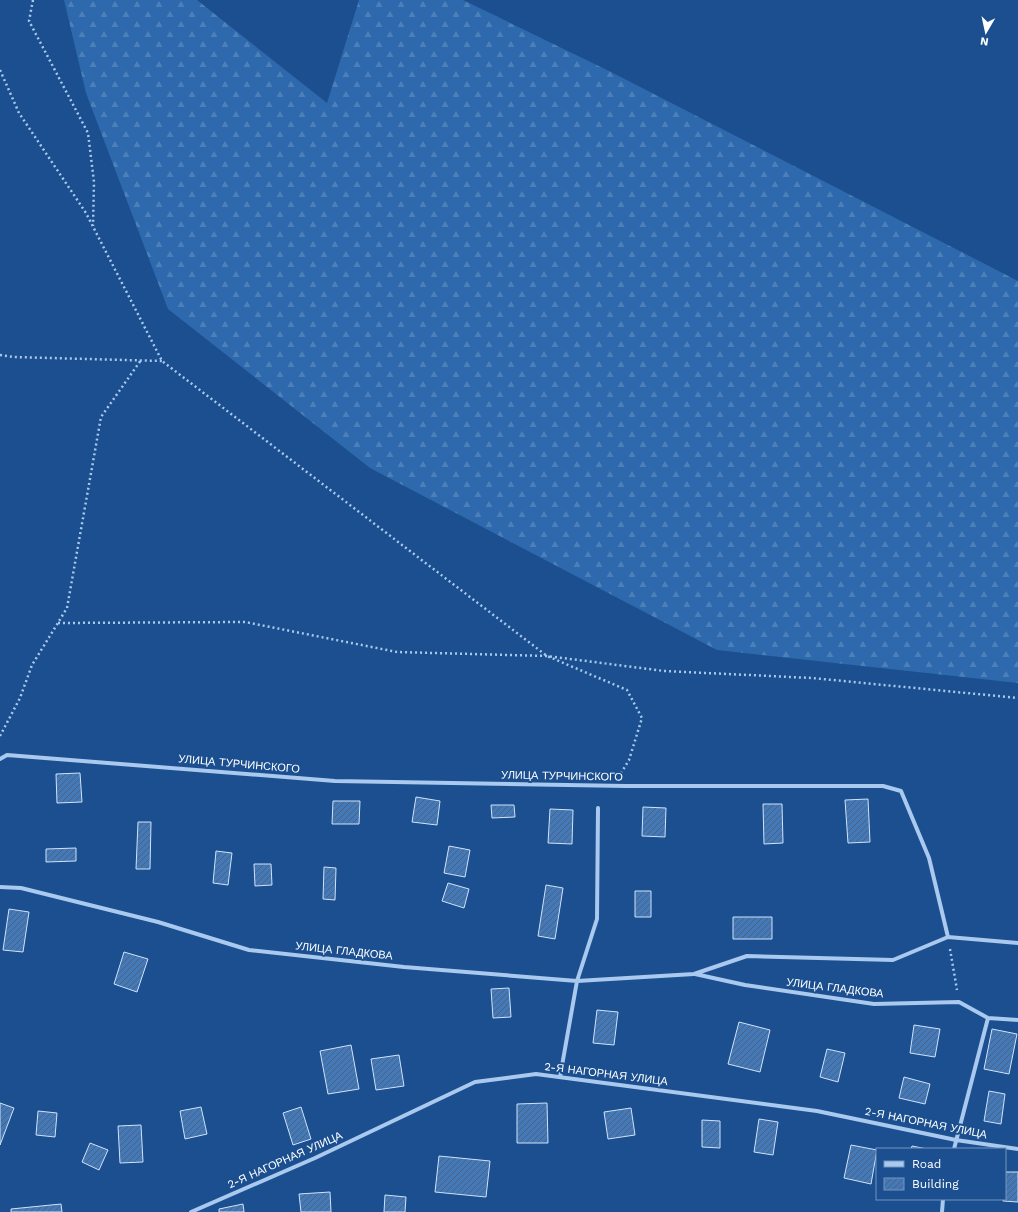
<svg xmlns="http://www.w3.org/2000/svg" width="1018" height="1212" font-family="'Work Sans',sans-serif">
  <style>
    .forest { fill: url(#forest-firs) }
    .building { fill: url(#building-hatch); stroke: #cfe3fa }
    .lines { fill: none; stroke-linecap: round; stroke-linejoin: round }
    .path { stroke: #a9c9ee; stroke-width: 2.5; stroke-dasharray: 2 3; stroke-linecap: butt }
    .street { stroke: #a9c9ee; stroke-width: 4 }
    .labels { text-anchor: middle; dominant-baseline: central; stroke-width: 4; stroke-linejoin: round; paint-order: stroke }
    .street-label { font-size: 11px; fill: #fff; stroke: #1b4f8f }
  </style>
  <defs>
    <pattern id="forest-firs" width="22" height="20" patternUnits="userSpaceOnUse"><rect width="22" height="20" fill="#2e69ad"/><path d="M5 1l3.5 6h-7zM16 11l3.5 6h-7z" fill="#4d80b9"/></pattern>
    <pattern id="building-hatch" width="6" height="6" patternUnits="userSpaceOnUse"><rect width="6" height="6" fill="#4478b7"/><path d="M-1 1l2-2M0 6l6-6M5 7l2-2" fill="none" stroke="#486282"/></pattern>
  </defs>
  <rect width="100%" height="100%" fill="#1b4f8f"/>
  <path class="forest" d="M 64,0 L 197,0 L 327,103 L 359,0 L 463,0 L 609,71 L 1018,281 L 1018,683 L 717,650 L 370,468 L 168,309 L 86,93 Z"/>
  <path class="building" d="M 80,773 L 82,802 L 57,803 L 56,774 Z
    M 416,797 L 440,801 L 437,825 L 412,822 Z
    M 868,799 L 870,842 L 848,843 L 845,800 Z
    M 333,801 L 360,801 L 359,824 L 332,824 Z
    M 763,804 L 782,804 L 783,843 L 764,844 Z
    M 491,805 L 514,805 L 515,817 L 492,818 Z
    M 643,807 L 666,808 L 665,837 L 642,836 Z
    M 550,809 L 573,810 L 572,844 L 548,843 Z
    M 138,822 L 151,822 L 150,869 L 136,869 Z
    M 449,846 L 470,850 L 465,877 L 444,873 Z
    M 76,848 L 76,861 L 46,862 L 46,849 Z
    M 216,851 L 232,853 L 228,885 L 213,883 Z
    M 254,864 L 271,864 L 272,885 L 255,886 Z
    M 324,867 L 336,868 L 335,900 L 323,899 Z
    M 448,883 L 469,889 L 464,908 L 442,901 Z
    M 546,885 L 563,888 L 555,939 L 538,936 Z
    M 635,891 L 651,891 L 651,917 L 635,917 Z
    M 9,909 L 29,912 L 23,952 L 3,950 Z
    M 733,917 L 772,917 L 772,939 L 733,939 Z
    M 124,952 L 148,959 L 137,992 L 114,984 Z
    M 509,988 L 511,1017 L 493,1018 L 491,989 Z
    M 597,1010 L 618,1012 L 614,1045 L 593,1043 Z
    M 739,1022 L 770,1030 L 760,1072 L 728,1064 Z
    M 914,1025 L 940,1029 L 935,1057 L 910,1053 Z
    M 992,1029 L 1017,1034 L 1009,1074 L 984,1069 Z
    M 351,1045 L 359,1089 L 328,1094 L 320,1051 Z
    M 827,1049 L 845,1053 L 838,1082 L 820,1077 Z
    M 399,1055 L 404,1086 L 376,1090 L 371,1059 Z
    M 904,1077 L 930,1084 L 925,1104 L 899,1098 Z
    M 989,1091 L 1005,1094 L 1001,1124 L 984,1121 Z
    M 0,1103 L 14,1108 L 0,1145 Z
    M 547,1103 L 548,1143 L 517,1143 L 517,1104 Z
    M 201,1107 L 207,1134 L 185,1139 L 180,1111 Z
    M 301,1107 L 311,1139 L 293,1145 L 283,1113 Z
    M 631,1108 L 635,1135 L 608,1139 L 604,1112 Z
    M 38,1111 L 57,1113 L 55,1137 L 36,1135 Z
    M 759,1119 L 778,1122 L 773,1155 L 754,1152 Z
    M 702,1120 L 720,1121 L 720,1148 L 702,1147 Z
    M 141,1125 L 143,1162 L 120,1163 L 118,1126 Z
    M 90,1143 L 108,1150 L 99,1170 L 82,1162 Z
    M 851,1145 L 877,1150 L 871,1184 L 844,1178 Z
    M 912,1146 L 927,1149 L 911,1149 Z
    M 439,1156 L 490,1161 L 486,1197 L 435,1192 Z
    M 1005,1172 L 1018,1172 L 1018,1202 L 1003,1201 L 1003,1199 L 1005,1199 Z
    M 330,1192 L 331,1212 L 301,1212 L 299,1194 Z
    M 385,1195 L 406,1197 L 405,1212 L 384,1212 Z
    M 61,1204 L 62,1212 L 11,1212 L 11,1209 Z
    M 243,1204 L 244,1212 L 219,1212 L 219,1209 Z"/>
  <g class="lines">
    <path class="path" d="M 33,0 L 29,21 L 88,133 L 94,182 L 93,226
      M 0,70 L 19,113 L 86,213 L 162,361 L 547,656 L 627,690 L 642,718 L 629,760 L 621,773
      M 0,355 L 13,357 L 162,361
      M 58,623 L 245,622 L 397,652 L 547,656 L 664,671 L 812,678 L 1018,698
      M 0,736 L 20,698 L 32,665 L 67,608 L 101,417 L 141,360
      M 950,949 L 957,990"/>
    <path class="street" d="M 0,759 L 7,755 L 335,781 L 626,786 L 883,786 L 901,791 L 929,858 L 948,937
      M 0,887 L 21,888 L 158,922 L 249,950 L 404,967 L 577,981 L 694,974 L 747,956 L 893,960 L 948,937 L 1018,943
      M 695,974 L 745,985 L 874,1004 L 959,1002 L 988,1018 L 1018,1020
      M 560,1077 L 577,981 L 597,919 L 598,808
      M 954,1149 L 988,1018
      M 191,1212 L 315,1158 L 475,1082 L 536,1074 L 817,1111 L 956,1140 L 1018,1149
      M 942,1212 L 943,1199"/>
  </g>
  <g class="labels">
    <g class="street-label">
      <text transform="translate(239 764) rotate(5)">УЛИЦА ТУРЧИНСКОГО</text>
      <text transform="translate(562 776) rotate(1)">УЛИЦА ТУРЧИНСКОГО</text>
      <text transform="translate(344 951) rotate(6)">УЛИЦА ГЛАДКОВА</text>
      <text transform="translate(835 988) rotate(7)">УЛИЦА ГЛАДКОВА</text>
      <text transform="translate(606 1074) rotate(7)">2-Я НАГОРНАЯ УЛИЦА</text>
      <text transform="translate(926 1123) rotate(11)">2-Я НАГОРНАЯ УЛИЦА</text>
      <text transform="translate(285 1160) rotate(-24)">2-Я НАГОРНАЯ УЛИЦА</text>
    </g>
  </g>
  <rect x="876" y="1148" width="130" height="52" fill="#1b4f8f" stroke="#7695bc"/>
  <rect x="884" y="1161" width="20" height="6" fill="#a9c9ee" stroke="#7695bc"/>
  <text x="912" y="1168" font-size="12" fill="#ffffff">Road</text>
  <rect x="884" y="1178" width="20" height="12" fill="url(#building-hatch)" stroke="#7695bc"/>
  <text x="912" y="1188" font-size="12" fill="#ffffff">Building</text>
  <g transform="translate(986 32) rotate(189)" stroke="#1b4f8f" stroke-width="3" paint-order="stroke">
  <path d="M0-3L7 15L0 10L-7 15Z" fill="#ffffff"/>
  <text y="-6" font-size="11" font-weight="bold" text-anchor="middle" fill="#ffffff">N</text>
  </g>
</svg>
